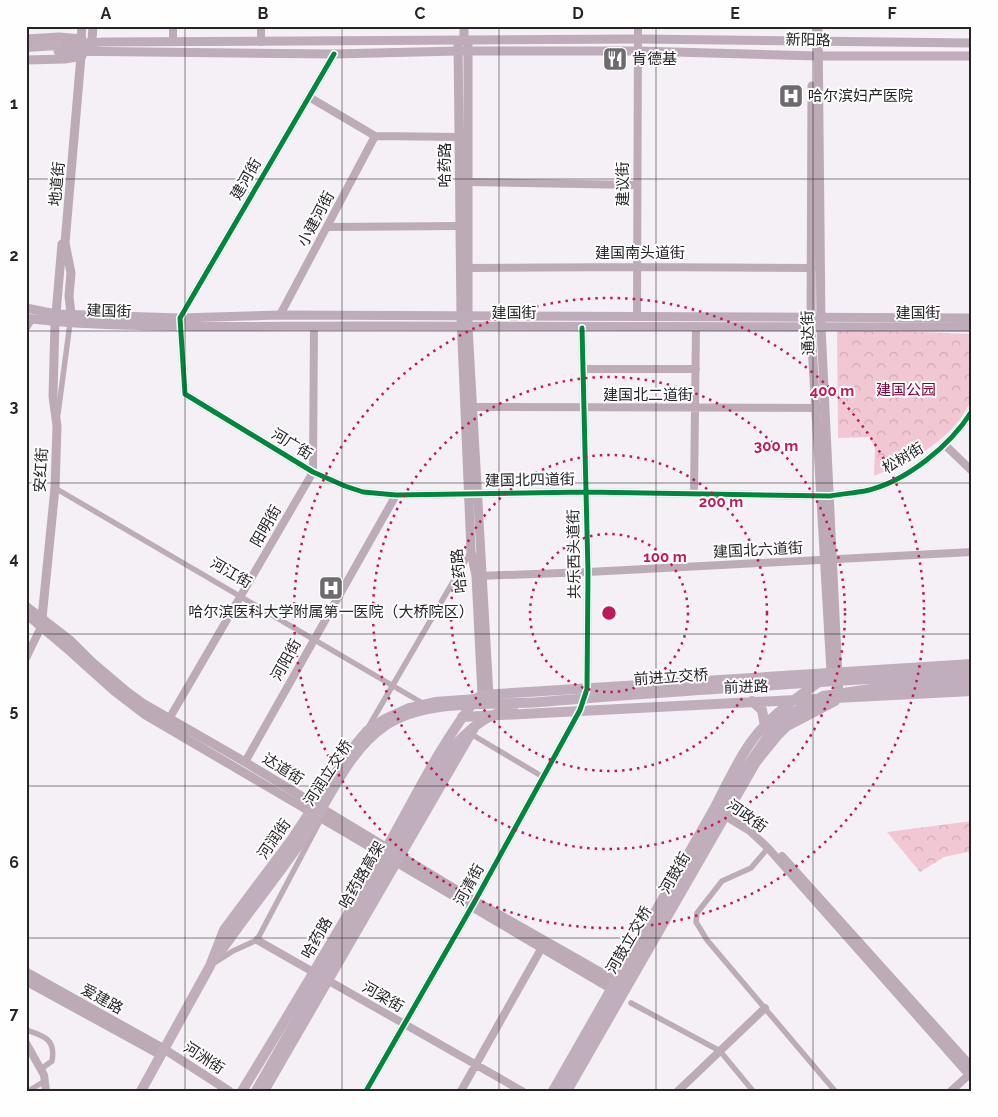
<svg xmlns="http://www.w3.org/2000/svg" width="998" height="1117" font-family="Raleway,'Noto Sans SC',sans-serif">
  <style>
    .park { fill: url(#park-crowns) }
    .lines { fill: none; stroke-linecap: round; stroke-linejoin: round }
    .minor { stroke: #bdacb7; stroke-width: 5.5 }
    .tertiary { stroke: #bdacb7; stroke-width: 8 }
    .secondary { stroke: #bcaab6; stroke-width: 9 }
    .primary { stroke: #beacba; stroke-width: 9 }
    .trunk { stroke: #c0aebc; stroke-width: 10 }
    .trunk-bridge { stroke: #c0aebc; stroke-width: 10 }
    .cycleway-casing { stroke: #fefefe; stroke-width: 8 }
    .cycleway { stroke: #00873e; stroke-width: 5 }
    .grid { fill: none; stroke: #262427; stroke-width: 1; stroke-opacity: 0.55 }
    .ring { fill: none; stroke: #c2185b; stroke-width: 2.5; stroke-dasharray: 2.5 5 }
    .labels { text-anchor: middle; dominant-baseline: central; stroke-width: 4; stroke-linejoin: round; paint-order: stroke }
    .street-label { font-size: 15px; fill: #262427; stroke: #fefefe }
    .poi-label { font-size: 15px; fill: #262427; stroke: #fefefe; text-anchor: start }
    .park-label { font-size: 15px; fill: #800038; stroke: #fefefe }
    .centre { fill: #c2185b; stroke: #fefefe; stroke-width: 2.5 }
    .ring-label { font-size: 15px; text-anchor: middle; font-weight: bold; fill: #c2185b; stroke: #fefefe; stroke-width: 4; stroke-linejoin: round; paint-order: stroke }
    .neatline { fill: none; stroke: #262427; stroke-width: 2 }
    .grid-label { font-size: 16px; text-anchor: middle; font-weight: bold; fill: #262427 }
  </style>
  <defs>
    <pattern id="park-crowns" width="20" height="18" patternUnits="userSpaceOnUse" patternTransform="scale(1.25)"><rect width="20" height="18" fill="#f1c7d3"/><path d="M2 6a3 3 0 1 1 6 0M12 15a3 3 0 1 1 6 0" fill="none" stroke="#ceabb5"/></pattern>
  </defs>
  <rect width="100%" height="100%" fill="#f4f0f6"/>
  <path class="park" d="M 837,329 L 972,334 L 972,397 C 957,438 912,461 874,476 L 875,448 L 870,437 L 838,438 Z
    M 972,821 L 972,851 L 944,857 L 920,872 L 887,832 Z"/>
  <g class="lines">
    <path class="minor" d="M 26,330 L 33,319
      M 58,414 L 70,323
      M 55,488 L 424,704
      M 369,726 L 471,551
      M 471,734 L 543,777
      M 768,848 L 751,868 L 722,881 L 697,913 L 696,922 L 707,940 L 835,1091
      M 211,965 L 233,951 L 257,940 L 321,819
      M 631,1003 L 720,1051 L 753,1091
      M 26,1030 C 44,1036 56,1039 52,1061 L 41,1069
      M 28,1091 L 45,1081"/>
    <path class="tertiary" d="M 173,41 L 173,26
      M 261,42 L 261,26
      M 334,54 L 180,318 L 185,394 L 313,472 L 345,486 L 363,492 L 396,495 L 586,492 L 830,496 C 841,494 853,493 865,491 C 906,482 950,446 972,411
      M 309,97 L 375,136 L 460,137
      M 468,182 L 636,185
      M 327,227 L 460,226
      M 468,268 L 636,267 L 812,268
      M 280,315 L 375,136
      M 637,317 L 638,26
      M 583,369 L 696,369
      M 471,407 L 825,408
      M 945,445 L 972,471
      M 694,493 L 696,326
      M 478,576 L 588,572 L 972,552
      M 26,658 L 41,627
      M 169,719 L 313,472 L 314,326
      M 245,762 L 396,495
      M 722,814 L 750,831 L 768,848 L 969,1075
      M 782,856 L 972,1067
      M 257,940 L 522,1091
      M 26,1043 L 44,1075 L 46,1091
      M 366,1091 L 475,901 L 580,710 L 587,689 L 588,572 L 582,328
      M 461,1091 L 541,949
      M 678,1091 L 765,1008
      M 951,1091 L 972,1072"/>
    <path class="secondary" d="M 818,26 L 821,327 L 839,698
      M 81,39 L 82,26
      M 92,40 L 93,26
      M 458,41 L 461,317 L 471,551 L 476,576 L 482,695
      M 464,41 L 464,26
      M 468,41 L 468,327 L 489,696
      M 812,86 L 811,327 L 831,672
      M 56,314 L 62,244
      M 71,314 L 69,296 L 71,273 L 65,243 L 81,56
      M 26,606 L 70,640 L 92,662 L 125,690 L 144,704 L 245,762 L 475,901 L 621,984
      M 26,614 L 65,647 L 114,691 L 144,714 L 617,992
      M 42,618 L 55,488 L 57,426 L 53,396 L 55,322
      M 26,972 L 164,1049 L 229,1091
      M 26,981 L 161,1055"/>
    <path class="primary" d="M 26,39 L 59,37 L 82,39
      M 58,45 L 104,42 L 638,39 L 972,43
      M 58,51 L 334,54 L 458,51 L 638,51 L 818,56 L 972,56
      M 26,60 L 65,59 L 82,56
      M 26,308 L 56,314 L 180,318 L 280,315 L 972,318
      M 26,318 C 58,323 89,324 121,325 C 199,328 276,326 354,326 C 560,327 766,327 972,327"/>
    <path class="trunk" d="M 26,47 L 58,45
      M 752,701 L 762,710 L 765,726
      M 462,717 L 972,691
      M 218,955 L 236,930
      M 141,1091 L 210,966 L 224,930 L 292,839 L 351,750 L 367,731 L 385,719 L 409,708 L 435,702 L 476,699
      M 242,1091 C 291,1011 339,930 386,849 C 415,798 440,745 476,699 L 482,695 L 972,664
      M 264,1091 L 474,728
      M 553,1091 L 714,809 C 726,786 736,763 751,742 C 769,716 796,699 820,681
      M 567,1091 L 756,762 L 777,736 L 787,726 L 835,701"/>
    <path class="trunk-bridge" d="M 236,930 C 260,897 286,865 309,830 C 332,794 349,750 386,725 C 428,698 492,706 540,702 C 684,690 828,682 972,672
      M 256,1091 L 449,752 C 469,729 483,716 513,708
      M 559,1091 L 748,765 L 773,729 L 796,711 L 823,696 L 877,688 L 972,682"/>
    <defs>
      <path id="cycleway" d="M 334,54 L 180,318 L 185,394 L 313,472 L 345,486 L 363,492 L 396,495 L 586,492 L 830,496 C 841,494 853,493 865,491 C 906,482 950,446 972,411
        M 366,1091 L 475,901 L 580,710 L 587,689 L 588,572 L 582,328"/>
    </defs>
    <use href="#cycleway" class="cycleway-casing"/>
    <use href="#cycleway" class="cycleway"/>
  </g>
  <path class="grid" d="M 185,26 L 185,1091M 342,26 L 342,1091M 499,26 L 499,1091M 656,26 L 656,1091M 813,26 L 813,1091M 26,179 L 972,179M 26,331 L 972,331M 26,483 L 972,483M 26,634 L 972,634M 26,786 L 972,786M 26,938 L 972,938"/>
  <g class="ring">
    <circle cx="609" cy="613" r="79"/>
    <circle cx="609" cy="613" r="158"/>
    <circle cx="609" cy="613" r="236"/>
    <circle cx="609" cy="613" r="315"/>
  </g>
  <defs>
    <symbol id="restaurant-square" viewBox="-11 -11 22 22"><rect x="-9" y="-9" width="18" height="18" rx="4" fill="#6e6b6f" stroke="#fefefe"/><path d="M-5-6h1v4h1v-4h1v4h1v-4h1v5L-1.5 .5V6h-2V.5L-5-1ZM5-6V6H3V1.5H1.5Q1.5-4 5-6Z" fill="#fff"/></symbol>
    <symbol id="hospital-square" viewBox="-11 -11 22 22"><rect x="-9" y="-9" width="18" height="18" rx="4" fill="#6e6b6f" stroke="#fefefe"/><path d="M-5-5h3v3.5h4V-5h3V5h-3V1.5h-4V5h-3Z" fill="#fff"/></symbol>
  </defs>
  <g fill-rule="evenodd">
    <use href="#restaurant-square" x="601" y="45" width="28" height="28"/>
    <use href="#hospital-square" x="777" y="82" width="28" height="28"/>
    <use href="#hospital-square" x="317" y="574" width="28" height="28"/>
  </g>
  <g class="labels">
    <g class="street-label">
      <text transform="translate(808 40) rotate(1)">新阳路</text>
      <text transform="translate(445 165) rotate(-90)">哈药路</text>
      <text transform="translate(246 179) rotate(-60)">建河街</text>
      <text transform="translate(57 184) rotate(-85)">地道街</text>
      <text transform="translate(623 184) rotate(-90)">建议街</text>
      <text transform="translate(316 219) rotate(-62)">小建河街</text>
      <text x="640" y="253">建国南头道街</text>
      <text transform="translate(109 311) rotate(2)">建国街</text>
      <text x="514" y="313">建国街</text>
      <text x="918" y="313">建国街</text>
      <text transform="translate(808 333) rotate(-92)">通达街</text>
      <text x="648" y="395">建国北二道街</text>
      <text transform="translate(292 444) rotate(31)">河广街</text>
      <text transform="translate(903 458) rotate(-31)">松树街</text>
      <text transform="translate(41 470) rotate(-87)">安红街</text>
      <text transform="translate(530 480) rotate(-1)">建国北四道街</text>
      <text transform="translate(266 526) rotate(-60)">阳明街</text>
      <text transform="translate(758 550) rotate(-3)">建国北六道街</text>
      <text transform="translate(574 554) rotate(-91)">共乐西头道街</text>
      <text transform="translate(459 571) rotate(-96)">哈药路</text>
      <text transform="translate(231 573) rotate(30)">河江街</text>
      <text transform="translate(286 660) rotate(-61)">河阳街</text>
      <text transform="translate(671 677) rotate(-4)">前进立交桥</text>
      <text transform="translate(746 687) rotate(-2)">前进路</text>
      <text transform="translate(283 769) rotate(32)">达道街</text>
      <text transform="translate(328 773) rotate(-57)">河润立交桥</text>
      <text transform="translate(747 816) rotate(35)">河政街</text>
      <text transform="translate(274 839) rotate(-55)">河润街</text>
      <text transform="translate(675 873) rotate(-60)">河鼓街</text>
      <text transform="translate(362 875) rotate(-60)">哈药路高架</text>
      <text transform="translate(469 885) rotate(-61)">河清街</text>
      <text transform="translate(317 938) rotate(-60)">哈药路</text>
      <text transform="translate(629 940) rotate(-60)">河鼓立交桥</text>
      <text transform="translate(383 997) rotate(30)">河梁街</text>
      <text transform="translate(102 999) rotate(29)">爱建路</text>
      <text transform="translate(204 1058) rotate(33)">河洲街</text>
    </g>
    <g class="poi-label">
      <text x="632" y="59">肯德基</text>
      <text x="808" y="96">哈尔滨妇产医院</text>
      <text x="331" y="612" text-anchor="middle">哈尔滨医科大学附属第一医院（大桥院区）</text>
    </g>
    <g class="park-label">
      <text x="906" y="390">建国公园</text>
    </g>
  </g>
  <circle cx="609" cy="613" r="8" class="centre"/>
  <g class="ring-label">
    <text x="832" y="396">400 m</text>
    <text x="776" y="451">300 m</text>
    <text x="721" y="507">200 m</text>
    <text x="665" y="562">100 m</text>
  </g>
  <rect width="998" height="1117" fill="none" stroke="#fefefe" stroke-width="55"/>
  <rect x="28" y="28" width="942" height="1062" class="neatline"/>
  <g class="grid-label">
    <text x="106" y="19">A</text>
    <text x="263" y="19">B</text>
    <text x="420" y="19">C</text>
    <text x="578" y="19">D</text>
    <text x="735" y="19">E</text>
    <text x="892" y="19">F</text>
    <text x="14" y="109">1</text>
    <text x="14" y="261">2</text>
    <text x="14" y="412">3</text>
    <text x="14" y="564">4</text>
    <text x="14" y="716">5</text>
    <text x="14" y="868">6</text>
    <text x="14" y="1019">7</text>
  </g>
</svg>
